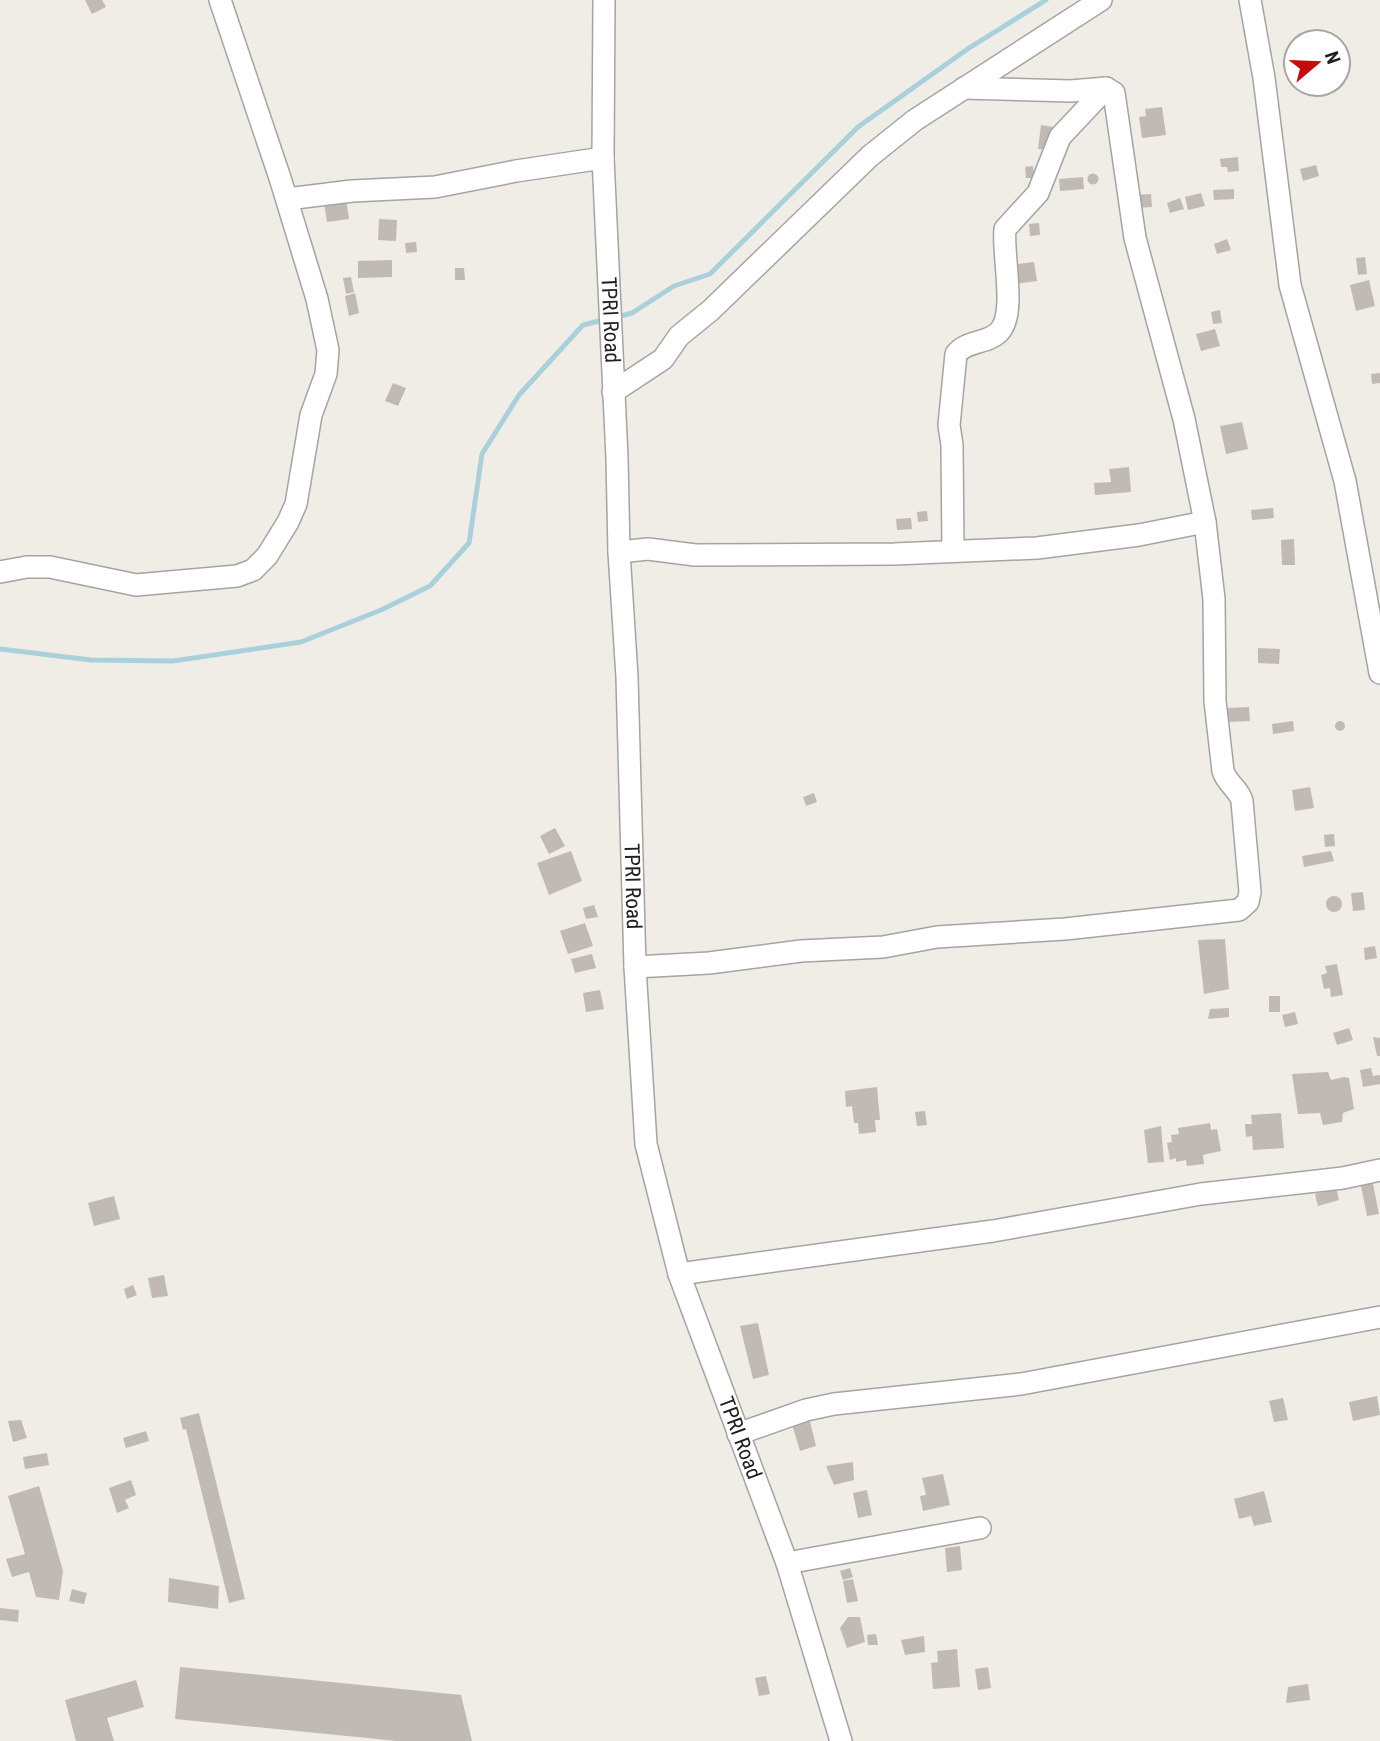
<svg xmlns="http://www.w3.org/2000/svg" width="1380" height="1741" font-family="'Roboto Condensed',sans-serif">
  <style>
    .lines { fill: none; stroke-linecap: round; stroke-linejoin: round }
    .stream { stroke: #aad1db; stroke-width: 5 }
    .building { fill: #c1b9b4 }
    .street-casing { stroke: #a4a4a4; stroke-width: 24 }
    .street { stroke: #fff; stroke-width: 21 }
    .labels { text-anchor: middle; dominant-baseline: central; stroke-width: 5; stroke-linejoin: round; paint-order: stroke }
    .street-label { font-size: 21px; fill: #202020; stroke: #fff }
  </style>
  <rect width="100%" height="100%" fill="#f0ede7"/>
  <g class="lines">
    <path class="stream" d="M 617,317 L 632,313 L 674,286 L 710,274 L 858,127 L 969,48 L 1046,0
      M 0,649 L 91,660 L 173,661 L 301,642 L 381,610 L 430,586 L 469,543 L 482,454 L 519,395 L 583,325 L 607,319"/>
  </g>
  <path class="building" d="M 85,0 L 102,0 L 106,7 L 92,14 Z
    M 1162,107 L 1166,135 L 1142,138 L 1139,117 L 1146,116 L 1145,109 Z
    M 1041,125 L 1053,127 L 1050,150 L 1038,149 Z
    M 1238,157 L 1239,171 L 1228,172 L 1227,167 L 1221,167 L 1220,159 Z
    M 1316,165 L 1319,176 L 1303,181 L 1300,169 Z
    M 1033,166 L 1034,178 L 1026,178 L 1025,167 Z
    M1087.5 179a5.5 5.5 0 1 1 11 0a5.5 5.5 0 1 1-11 0Z
    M 1083,177 L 1084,189 L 1060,191 L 1059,179 Z
    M 1234,189 L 1234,199 L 1214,200 L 1213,190 Z
    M 1201,193 L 1205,206 L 1188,210 L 1185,197 Z
    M 1151,194 L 1152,207 L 1135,208 L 1134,195 Z
    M 1180,198 L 1184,209 L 1170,213 L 1167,203 Z
    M 346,199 L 349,219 L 327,222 L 324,203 Z
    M 379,219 L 397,220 L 396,241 L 378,240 Z
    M 1039,223 L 1040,235 L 1030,236 L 1029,224 Z
    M 1227,239 L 1231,250 L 1217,254 L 1214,244 Z
    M 416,242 L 417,252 L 406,253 L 405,243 Z
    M 1365,257 L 1367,274 L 1358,275 L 1356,258 Z
    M 392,260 L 392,277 L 358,278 L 358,261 Z
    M 1034,262 L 1037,281 L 1013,284 L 1010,265 Z
    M 455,268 L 464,268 L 465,280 L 455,280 Z
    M 351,277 L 354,292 L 346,294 L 343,278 Z
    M 1369,280 L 1375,306 L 1356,311 L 1350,285 Z
    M 355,293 L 359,313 L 349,316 L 345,296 Z
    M 1220,310 L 1222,323 L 1213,324 L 1211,312 Z
    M 1215,329 L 1220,346 L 1201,351 L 1196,334 Z
    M 1380,373 L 1380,383 L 1372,384 L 1371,374 Z
    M 393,383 L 406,388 L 398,406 L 385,401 Z
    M 1242,422 L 1248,449 L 1226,454 L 1220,426 Z
    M 1129,467 L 1131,492 L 1095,495 L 1094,483 L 1111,482 L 1109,469 Z
    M 1273,508 L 1274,518 L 1252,520 L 1251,510 Z
    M 927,511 L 928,521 L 918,522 L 917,512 Z
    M 911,518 L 912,529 L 897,530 L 896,519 Z
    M 1294,539 L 1295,565 L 1282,565 L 1281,540 Z
    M 1258,648 L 1280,649 L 1279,664 L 1258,663 Z
    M 1249,707 L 1250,721 L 1228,722 L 1227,708 Z
    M1335 726a5 5 0 1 1 10 0a5 5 0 1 1-10 0Z
    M 1293,721 L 1294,731 L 1273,734 L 1272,724 Z
    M 1310,787 L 1314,808 L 1295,811 L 1292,790 Z
    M 814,793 L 817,802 L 806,806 L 803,797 Z
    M 555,828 L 565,846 L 549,854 L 540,836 Z
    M 1334,834 L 1335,846 L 1325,847 L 1324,835 Z
    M 571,851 L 582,881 L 549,895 L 537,863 Z
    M 1331,851 L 1334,861 L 1304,867 L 1302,856 Z
    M 1363,892 L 1365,910 L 1353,911 L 1351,893 Z
    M1326 904a8 8 0 1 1 16 0a8 8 0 1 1-16 0Z
    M 594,905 L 598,917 L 586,919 L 583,908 Z
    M 585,923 L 593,946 L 568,954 L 560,931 Z
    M 1225,939 L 1229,989 L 1204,994 L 1198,940 Z
    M 1375,946 L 1377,958 L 1365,960 L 1364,948 Z
    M 592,954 L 596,968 L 575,973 L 571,959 Z
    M 1337,964 L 1343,995 L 1331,997 L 1330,988 L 1324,989 L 1321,975 L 1327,973 L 1325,966 Z
    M 600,990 L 604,1009 L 586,1012 L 583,993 Z
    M 1269,996 L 1280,996 L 1280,1012 L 1269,1012 Z
    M 1229,1008 L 1229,1017 L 1208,1019 L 1210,1009 Z
    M 1295,1012 L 1298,1024 L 1285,1027 L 1282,1015 Z
    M 1349,1028 L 1353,1040 L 1337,1045 L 1333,1033 Z
    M 1373,1037 L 1380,1038 L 1380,1056 L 1377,1056 Z
    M 1371,1068 L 1373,1076 L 1380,1075 L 1380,1084 L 1363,1087 L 1360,1070 Z
    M 1328,1072 L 1331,1080 L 1344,1077 L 1349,1078 L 1354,1109 L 1343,1113 L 1342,1122 L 1323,1125 L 1320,1113 L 1298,1114 L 1292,1074 Z
    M 877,1087 L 880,1120 L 875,1120 L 876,1132 L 859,1134 L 858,1123 L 854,1123 L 852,1106 L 846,1107 L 845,1091 Z
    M 925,1111 L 927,1125 L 917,1126 L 915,1112 Z
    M 1281,1113 L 1284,1148 L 1253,1150 L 1252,1136 L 1246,1137 L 1245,1124 L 1252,1124 L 1251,1115 Z
    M 1210,1123 L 1211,1130 L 1217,1129 L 1221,1151 L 1203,1155 L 1204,1164 L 1187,1166 L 1186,1160 L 1176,1162 L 1176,1158 L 1170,1160 L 1167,1143 L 1172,1142 L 1171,1135 L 1179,1134 L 1178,1128 Z
    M 1161,1126 L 1164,1162 L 1148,1163 L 1144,1130 Z
    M 1372,1179 L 1379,1214 L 1367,1216 L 1360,1181 Z
    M 1335,1183 L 1339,1200 L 1318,1206 L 1315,1194 L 1323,1192 L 1322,1187 Z
    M 114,1196 L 120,1219 L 94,1226 L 88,1203 Z
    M 164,1275 L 168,1296 L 152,1298 L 148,1278 Z
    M 133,1285 L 137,1295 L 127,1299 L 124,1289 Z
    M 758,1323 L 769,1375 L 753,1379 L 740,1326 Z
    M 1377,1396 L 1380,1415 L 1353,1421 L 1349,1402 Z
    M 1283,1398 L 1288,1420 L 1274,1422 L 1269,1401 Z
    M 199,1413 L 245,1599 L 229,1603 L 186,1429 L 183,1430 L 180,1418 Z
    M 808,1413 L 816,1446 L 800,1451 L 790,1418 Z
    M 21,1420 L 27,1438 L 13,1442 L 8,1421 Z
    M 146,1431 L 149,1441 L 126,1448 L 123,1438 Z
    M 47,1453 L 49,1465 L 25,1469 L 23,1457 Z
    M 853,1462 L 854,1480 L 834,1485 L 826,1466 Z
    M 943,1474 L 950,1505 L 923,1511 L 920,1496 L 926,1495 L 922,1478 Z
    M 131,1480 L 136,1495 L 125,1500 L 129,1508 L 117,1513 L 109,1488 Z
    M 39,1486 L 63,1571 L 59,1600 L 36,1597 L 29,1572 L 12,1577 L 6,1559 L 25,1554 L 8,1496 Z
    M 867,1490 L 872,1515 L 858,1518 L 853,1493 Z
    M 1264,1491 L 1272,1522 L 1254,1526 L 1251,1516 L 1239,1519 L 1234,1499 Z
    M 960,1546 L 962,1570 L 947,1572 L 945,1548 Z
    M 850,1568 L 853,1577 L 843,1580 L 840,1571 Z
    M 169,1578 L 219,1586 L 218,1609 L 168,1602 Z
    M 853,1579 L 858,1601 L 847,1603 L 843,1581 Z
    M 72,1589 L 87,1593 L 84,1604 L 69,1601 Z
    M 0,1608 L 19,1610 L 18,1622 L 0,1620 Z
    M 848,1617 L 860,1617 L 865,1642 L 847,1648 L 840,1628 Z
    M 876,1634 L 878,1645 L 868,1645 L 867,1635 Z
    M 924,1636 L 925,1652 L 905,1655 L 901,1640 Z
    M 957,1649 L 960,1687 L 933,1689 L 931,1663 L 938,1662 L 937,1651 Z
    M 180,1667 L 461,1695 L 472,1741 L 397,1741 L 175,1719 Z
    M 988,1667 L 991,1688 L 978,1690 L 975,1669 Z
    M 766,1676 L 770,1694 L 759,1696 L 755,1678 Z
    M 136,1680 L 144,1707 L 107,1718 L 114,1741 L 76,1741 L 65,1700 Z
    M 1308,1684 L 1310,1700 L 1286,1703 L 1288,1687 Z"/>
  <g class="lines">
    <defs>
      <g id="street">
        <path id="s1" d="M 604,0 L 603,158 L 617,458 L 619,552 L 627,677 L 635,967 L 646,1144 L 679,1274 L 787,1563 L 841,1741"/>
        <path d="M 1250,0 L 1264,78 L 1290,285 L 1345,481 L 1380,673"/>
        <path d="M 287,199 L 352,191 L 435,187 L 516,171 L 603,158"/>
        <path d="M 613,392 L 663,359 L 679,336 L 711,310 L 870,156 L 915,120 L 1101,0"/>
        <path d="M 953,550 L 952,445 L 949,425 L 956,354 C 967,340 987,344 999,332 C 1017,314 1002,254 1005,229 L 1038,193 L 1060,137 L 1106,88"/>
        <path d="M 619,552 L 648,549 L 695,555 L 894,554 L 1037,548 L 1139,535 L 1205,522"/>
        <path d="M 0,572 L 27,567 L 50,567 L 136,585 L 237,576 L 253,570 L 267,556 L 288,522 L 296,504 L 311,415 L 326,374 L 328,350 L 317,299 L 280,178 L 220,0"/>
        <path d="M 635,967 L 709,963 L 801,951 L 883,947 L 937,937 L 1065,929 L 1239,910 L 1248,902 L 1250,892 L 1242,801 C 1239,789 1227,784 1223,771 L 1215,701 L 1214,599 L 1205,522 L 1184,419 L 1135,238 L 1114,93 L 1106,88 L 1071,91 L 964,88"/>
        <path d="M 679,1274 L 993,1231 L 1201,1194 L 1343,1178 L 1380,1170"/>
        <path d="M 738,1434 L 806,1410 L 834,1404 L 1021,1384 L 1380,1317"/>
        <path d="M 787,1563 L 980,1528"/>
      </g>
    </defs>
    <use href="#street" class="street-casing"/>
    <use href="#street" class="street"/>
  </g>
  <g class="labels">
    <g class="street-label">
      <text stroke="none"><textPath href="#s1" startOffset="320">TPRI Road</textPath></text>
      <text stroke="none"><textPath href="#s1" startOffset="887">TPRI Road</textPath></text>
      <text stroke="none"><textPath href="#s1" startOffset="1454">TPRI Road</textPath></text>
    </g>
  </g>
  <g transform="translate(1317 63) rotate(71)"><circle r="33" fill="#ffffff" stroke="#a6a6a6" stroke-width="2"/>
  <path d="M0-5L12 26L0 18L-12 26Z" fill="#c60b0c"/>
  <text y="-10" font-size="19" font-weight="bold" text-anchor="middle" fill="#202020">N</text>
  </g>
</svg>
